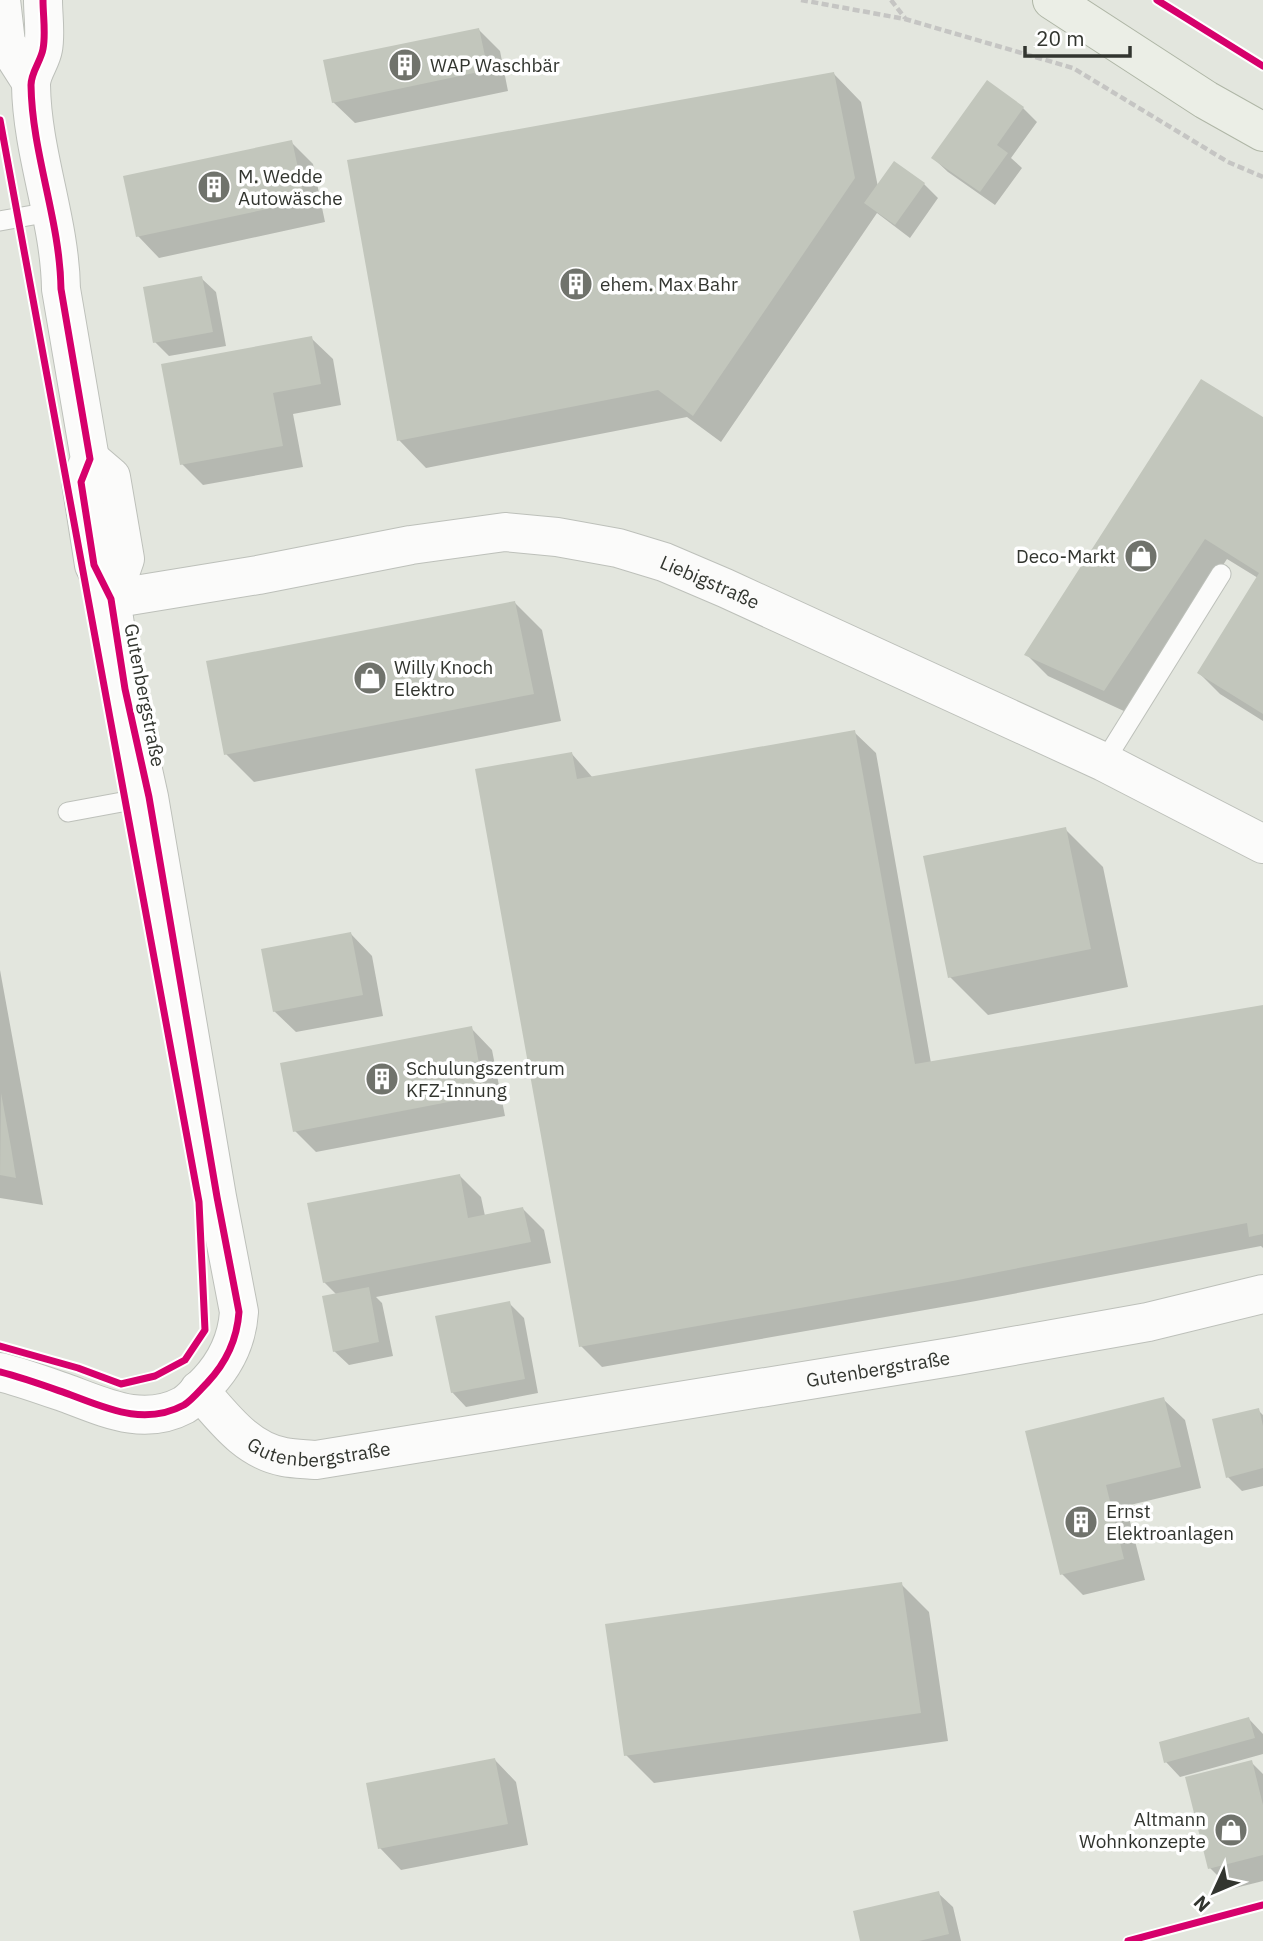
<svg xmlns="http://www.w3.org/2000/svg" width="1263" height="1941" font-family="'IBM Plex Sans',sans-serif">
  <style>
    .shadow { fill: #0003 }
    .building { fill: #c2c6bc }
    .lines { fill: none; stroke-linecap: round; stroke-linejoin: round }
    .lane-casing { stroke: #bdc0ba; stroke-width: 21 }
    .street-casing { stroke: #bdc0ba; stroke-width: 40 }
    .primary-casing { stroke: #afb6a6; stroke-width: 40 }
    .path { stroke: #c5c5c3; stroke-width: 4.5; stroke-dasharray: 7 3.5; stroke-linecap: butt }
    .lane { stroke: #fbfbfa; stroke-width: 19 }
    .street { stroke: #fbfbfa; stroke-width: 38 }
    .primary { stroke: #ebeee6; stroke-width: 38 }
    .cycleway-casing { stroke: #fff; stroke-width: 11 }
    .cycleway { stroke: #d6006c; stroke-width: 7 }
    .labels { text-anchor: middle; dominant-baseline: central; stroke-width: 7; stroke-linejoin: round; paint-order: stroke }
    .poi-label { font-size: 19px; fill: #32352f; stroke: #fff; text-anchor: start }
    .street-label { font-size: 19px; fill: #32352f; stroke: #fff }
  </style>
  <rect width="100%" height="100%" fill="#e3e6de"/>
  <path class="shadow" d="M 479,30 L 500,51 L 508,91 L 355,123 L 333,102 Z
    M 834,74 L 861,102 L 878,187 L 924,184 L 938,198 L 910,238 L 877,213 L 721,442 L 687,417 L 426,468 L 399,440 Z
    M 1023,108 L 1037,122 L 1011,158 L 1022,168 L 995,205 L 948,172 L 933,158 Z
    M 291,142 L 313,164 L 325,222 L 159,258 L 138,236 Z
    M 201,278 L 216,292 L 226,346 L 169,356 L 155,342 Z
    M 311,338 L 333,359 L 341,405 L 293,414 L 303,467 L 203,485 L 182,464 Z
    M 1263,420 L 1263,721 L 1220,694 L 1199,673 L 1258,578 L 1227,559 L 1126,712 L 1048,676 L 1026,654 Z
    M 515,603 L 542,630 L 561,721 L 254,782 L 226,754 Z
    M 854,732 L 876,753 L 931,1063 L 1263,1007 L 1263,1248 L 1261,1246 L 976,1301 L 602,1367 L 581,1346 L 572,754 L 593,778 Z
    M 1065,829 L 1103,867 L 1128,987 L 988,1015 L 950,977 Z
    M 351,934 L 372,956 L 383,1016 L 296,1032 L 274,1011 Z
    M 0,970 L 43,1205 L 0,1198 Z
    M 471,1028 L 492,1050 L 505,1116 L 316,1152 L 295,1131 Z
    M 459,1175 L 481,1197 L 485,1216 L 523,1209 L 544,1230 L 551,1263 L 376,1297 L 382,1303 L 393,1356 L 349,1365 L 334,1351 L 337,1295 L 324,1282 Z
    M 509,1303 L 524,1318 L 538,1393 L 466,1407 L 452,1392 Z
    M 1163,1399 L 1185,1420 L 1201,1488 L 1126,1506 L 1145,1580 L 1083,1595 L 1062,1574 L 1027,1432 Z
    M 1258,1410 L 1263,1415 L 1263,1486 L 1242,1491 L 1228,1477 Z
    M 901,1584 L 929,1612 L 948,1741 L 654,1783 L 626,1755 Z
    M 1249,1719 L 1263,1734 L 1263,1754 L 1180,1777 L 1166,1762 Z
    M 495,1760 L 516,1782 L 528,1845 L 401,1870 L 380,1848 Z
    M 1251,1762 L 1263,1774 L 1263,1881 L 1231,1889 L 1210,1868 Z
    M 938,1893 L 953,1907 L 961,1941 L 862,1941 Z"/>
  <path class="building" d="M 479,28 L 488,70 L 332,103 L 323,60 Z
    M 834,72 L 855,178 L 693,416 L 658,390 L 397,441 L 347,160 Z
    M 987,80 L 1024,107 L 997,145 L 1008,153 L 980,192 L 931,158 Z
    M 292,140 L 305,201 L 136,237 L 123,176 Z
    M 894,161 L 925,183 L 895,225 L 864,203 Z
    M 202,276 L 213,332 L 153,343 L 143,287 Z
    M 312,336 L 321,384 L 273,393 L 283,446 L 180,465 L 161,364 Z
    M 1201,379 L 1263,417 L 1263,714 L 1197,673 L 1259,573 L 1205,539 L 1104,691 L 1024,655 Z
    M 515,601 L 534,694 L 224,755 L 206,661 Z
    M 855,730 L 915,1064 L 1263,1005 L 1263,1234 L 1249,1237 L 1247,1223 L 953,1281 L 579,1347 L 475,769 L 572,752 L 577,779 Z
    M 1066,827 L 1091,949 L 948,978 L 923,856 Z
    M 351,932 L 363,995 L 273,1012 L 261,949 Z
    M 472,1026 L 485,1095 L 293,1132 L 280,1063 Z
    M 1,1093 L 11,1147 L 16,1178 L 0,1175 Z
    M 460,1174 L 468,1218 L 523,1207 L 531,1242 L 323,1283 L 307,1203 Z
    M 369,1287 L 379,1342 L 333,1352 L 322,1296 Z
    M 510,1301 L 525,1379 L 451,1393 L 435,1316 Z
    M 1164,1397 L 1181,1467 L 1106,1485 L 1124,1559 L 1060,1575 L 1025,1431 Z
    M 1259,1408 L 1263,1426 L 1263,1468 L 1226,1478 L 1212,1419 Z
    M 902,1582 L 921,1713 L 624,1756 L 605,1624 Z
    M 1249,1717 L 1255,1738 L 1164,1763 L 1159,1742 Z
    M 495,1758 L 508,1824 L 378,1849 L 366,1783 Z
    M 1252,1760 L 1263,1805 L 1263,1855 L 1208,1869 L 1185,1777 Z
    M 939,1891 L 949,1934 L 919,1941 L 860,1941 L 853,1911 Z"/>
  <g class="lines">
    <defs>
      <path id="lane" d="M 0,221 L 50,212
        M 1104,762 L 1221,574
        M 68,812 L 149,797"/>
      <g id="street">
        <path d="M 1,0 L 6,43 L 31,82"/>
        <path d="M 90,459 L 111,477 L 125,559 L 111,599"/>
        <path id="s1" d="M 111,599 L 258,575 L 411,545 L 505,532 L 557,537 L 618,548 L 664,562 L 725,588 L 1104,762 L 1263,844"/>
        <path d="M 0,1372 C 24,1378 48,1387 71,1395 C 108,1409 145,1426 184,1405 C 192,1400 200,1390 207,1383 C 226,1363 237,1340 239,1312 L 217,1197 L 149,797 L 125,689 L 111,599 L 94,565 L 81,482 L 90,459 L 61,289 C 60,220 32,154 31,85 C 31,72 41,61 43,49 C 46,34 43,16 43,0"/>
        <path id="s2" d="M 199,1390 C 223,1417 246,1450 284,1457 C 294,1459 306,1459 316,1460 L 957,1356 L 1148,1322 L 1263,1294"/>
      </g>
      <path id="primary" d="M 1052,0 L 1206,100 L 1263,132"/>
    </defs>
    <use href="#lane" class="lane-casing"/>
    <use href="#street" class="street-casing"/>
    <use href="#primary" class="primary-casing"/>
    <path class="path" d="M 801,0 L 905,19 L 1073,68 L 1228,162 L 1263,177
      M 891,0 L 905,18"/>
    <use href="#lane" class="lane"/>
    <use href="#street" class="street"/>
    <use href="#primary" class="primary"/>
    <defs>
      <path id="cycleway" d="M 1157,0 L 1263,66
        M 0,120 L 199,1202 L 205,1330 L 185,1360 L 155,1376 L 121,1384 L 78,1368 L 0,1346
        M 0,1372 C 24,1378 48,1387 71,1395 C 108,1409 145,1426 184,1405 C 192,1400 200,1390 207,1383 C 226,1363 237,1340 239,1312 L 217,1197 L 149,797 L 125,689 L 111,599 L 94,565 L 81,482 L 90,459 L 61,289 C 60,220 32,154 31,85 C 31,72 41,61 43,49 C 46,34 43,16 43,0
        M 1128,1941 L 1263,1905"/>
    </defs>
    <use href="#cycleway" class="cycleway-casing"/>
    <use href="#cycleway" class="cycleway"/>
  </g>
  <defs>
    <symbol id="building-disc" viewBox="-11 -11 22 22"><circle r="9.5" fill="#70736c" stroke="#fff"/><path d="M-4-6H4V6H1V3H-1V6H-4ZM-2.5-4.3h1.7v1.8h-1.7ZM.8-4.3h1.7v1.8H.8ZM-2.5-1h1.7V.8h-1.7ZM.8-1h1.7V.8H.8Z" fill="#fff"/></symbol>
    <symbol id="shop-disc" viewBox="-11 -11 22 22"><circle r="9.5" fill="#70736c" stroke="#fff"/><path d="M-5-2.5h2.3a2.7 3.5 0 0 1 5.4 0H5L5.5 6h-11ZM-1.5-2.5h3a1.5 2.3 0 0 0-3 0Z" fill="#fff"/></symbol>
  </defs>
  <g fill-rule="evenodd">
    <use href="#building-disc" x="386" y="46" width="38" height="38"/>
    <use href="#building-disc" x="195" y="168" width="38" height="38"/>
    <use href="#building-disc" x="557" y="265" width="38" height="38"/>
    <use href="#shop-disc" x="1122" y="537" width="38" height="38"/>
    <use href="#shop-disc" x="351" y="659" width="38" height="38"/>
    <use href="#building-disc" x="363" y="1060" width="38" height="38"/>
    <use href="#building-disc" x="1062" y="1503" width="38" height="38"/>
    <use href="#shop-disc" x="1212" y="1811" width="38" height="38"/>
  </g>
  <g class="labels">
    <g class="poi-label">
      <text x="430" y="65">WAP Waschbär</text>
      <text x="238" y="176">M. Wedde<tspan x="238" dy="22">Autowäsche</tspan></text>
      <text x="600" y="284">ehem. Max Bahr</text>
      <text x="1116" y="556" text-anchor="end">Deco-Markt</text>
      <text x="394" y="667">Willy Knoch<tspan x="394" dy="22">Elektro</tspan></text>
      <text x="406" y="1068">Schulungszentrum<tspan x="406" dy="22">KFZ-Innung</tspan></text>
      <text x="1106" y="1511">Ernst<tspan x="1106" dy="22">Elektroanlagen</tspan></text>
      <text x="1206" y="1819" text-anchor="end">Altmann<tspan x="1206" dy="22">Wohnkonzepte</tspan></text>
    </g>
    <g class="street-label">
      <text stroke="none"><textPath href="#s1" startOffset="612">Liebigstraße</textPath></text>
      <text transform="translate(145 695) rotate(79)">Gutenbergstraße</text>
      <text stroke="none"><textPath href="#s2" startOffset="712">Gutenbergstraße</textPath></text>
      <text stroke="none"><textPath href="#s2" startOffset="145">Gutenbergstraße</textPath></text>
    </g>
  </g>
  <g transform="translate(1214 1892) rotate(226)" stroke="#ffffff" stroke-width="5" paint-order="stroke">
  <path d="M0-5L12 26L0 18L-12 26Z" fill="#32352f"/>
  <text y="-10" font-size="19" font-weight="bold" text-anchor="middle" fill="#32352f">N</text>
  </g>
  <path d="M1025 46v10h105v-10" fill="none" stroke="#32352f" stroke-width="3.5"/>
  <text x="1036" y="46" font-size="21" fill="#32352f" stroke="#ffffff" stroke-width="5" paint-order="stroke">20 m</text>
</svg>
